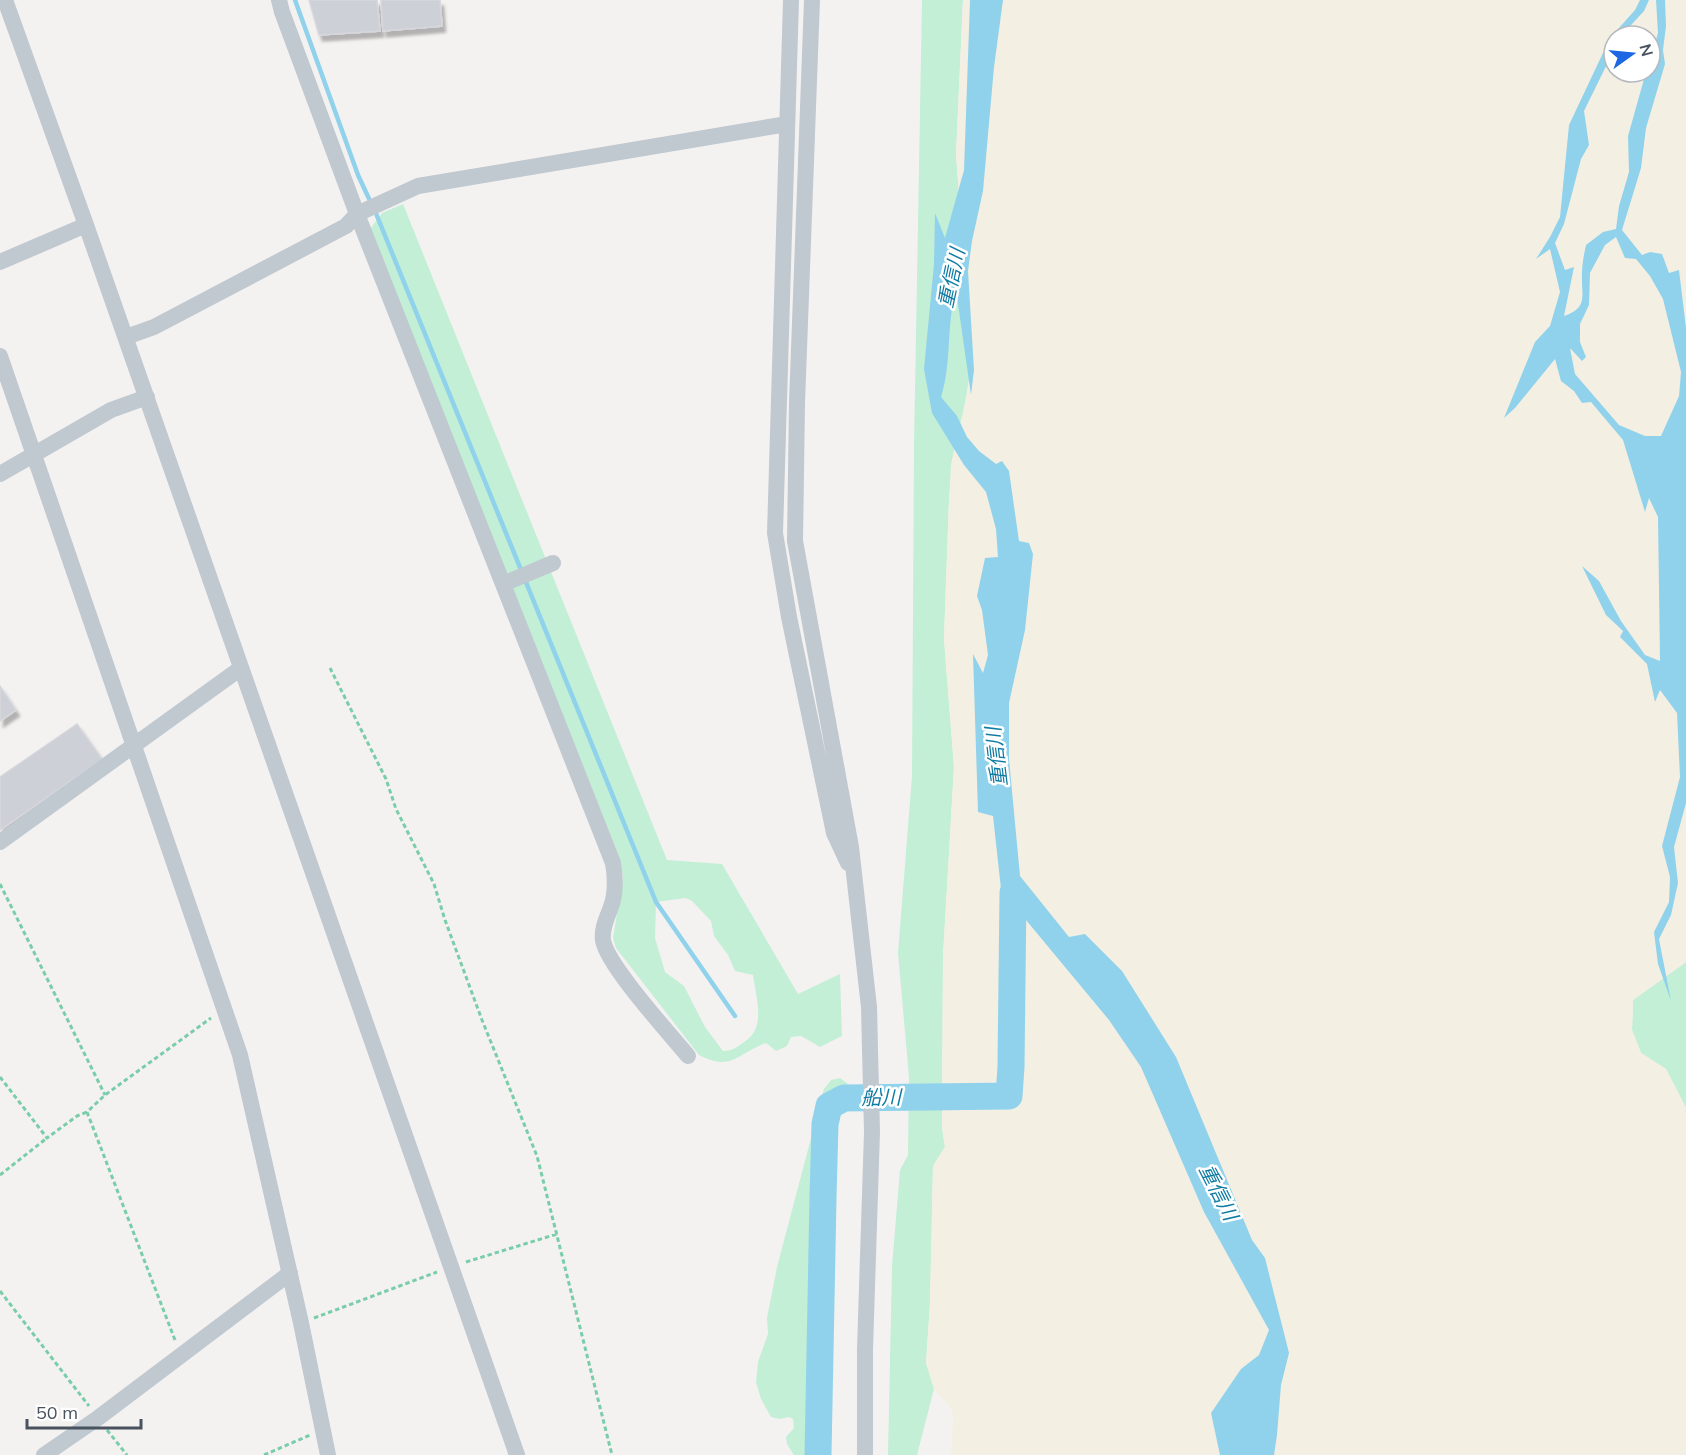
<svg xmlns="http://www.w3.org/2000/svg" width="1686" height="1455" font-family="Mulish,'Noto Sans JP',sans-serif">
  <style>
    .green { fill: #c2efd6; fill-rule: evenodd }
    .sand { fill: #f4efe3; fill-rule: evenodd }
    .water { fill: #90d2eb; fill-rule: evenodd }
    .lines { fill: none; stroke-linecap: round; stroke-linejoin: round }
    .stream { stroke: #90d2eb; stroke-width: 4.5 }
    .river { stroke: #90d2eb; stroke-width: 27 }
    .building { fill: #cdd0d7; stroke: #d6d7dc; stroke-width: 1.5; filter: url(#shadow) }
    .path { stroke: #7acda9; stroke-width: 3; stroke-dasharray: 4.5 3; stroke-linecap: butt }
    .street { stroke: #c0c8d0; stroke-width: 16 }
    .labels { text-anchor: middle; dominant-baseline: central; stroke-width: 5; stroke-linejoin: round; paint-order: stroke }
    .water-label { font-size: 20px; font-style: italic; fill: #0f7ba3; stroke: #fff }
  </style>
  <defs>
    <filter id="shadow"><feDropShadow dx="3.5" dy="6" stdDeviation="1.5" flood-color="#0004"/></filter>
  </defs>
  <rect width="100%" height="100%" fill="#f4f2f1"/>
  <path class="green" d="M 922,0 L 963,0 L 956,155 L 972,362 L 949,499 L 944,639 L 954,767 L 943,956 L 942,1127 L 945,1147 L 933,1166 L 930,1304 L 926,1363 L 934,1389 L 917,1455 L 888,1455 L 892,1266 L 900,1170 L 908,1155 L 909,1077 L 898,953 L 912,776 L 914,445 Z
    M 403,204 L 667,860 L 722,864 L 798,994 L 840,974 L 842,1036 L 820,1047 L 801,1036 L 791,1037 L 787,1046 L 776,1051 L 766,1043 C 736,1054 732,1072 699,1055 L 616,948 L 613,938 L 623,876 L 619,857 L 370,229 L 382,213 ZM 686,898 L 692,901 L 711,921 L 714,936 L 728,955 L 735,971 L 753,975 C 756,998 767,1028 744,1042 C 737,1047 732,1051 723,1051 L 705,1027 L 684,986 L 665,972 L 655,938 L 656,902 Z
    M 1686,962 L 1686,1108 L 1666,1069 L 1641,1053 L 1632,1030 L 1633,1000 Z
    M 840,1078 L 848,1084 L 847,1090 C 835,1098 829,1101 824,1115 L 819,1212 L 812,1455 L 794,1455 L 787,1444 L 786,1437 L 794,1428 L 793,1419 L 789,1417 L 780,1419 L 771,1417 L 761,1399 L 756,1382 L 758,1362 L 768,1334 L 767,1318 L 777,1267 L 824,1089 L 831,1080 Z"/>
  <path class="sand" d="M 963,0 L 1686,0 L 1686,962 L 1633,1000 L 1632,1030 L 1641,1053 L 1666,1069 L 1686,1108 L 1686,1455 L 951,1455 L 953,1419 L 951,1409 L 934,1389 L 926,1363 L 930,1304 L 933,1166 L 945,1147 L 942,1127 L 943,956 L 954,767 L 944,639 L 949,499 L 951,464 L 967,394 L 972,362 L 956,155 ZM 1614,36 L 1650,36 L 1650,72 L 1614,72 Z"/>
  <path class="water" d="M 970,0 L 1003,0 L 994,67 L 983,191 L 972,241 L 968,271 L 974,370 L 971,395 L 956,290 C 946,325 952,363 941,397 L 957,416 L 967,437 L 979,451 L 996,464 L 1002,461 L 1009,471 L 1019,541 L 1029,543 L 1033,554 L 1025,630 L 1009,703 L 1009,759 L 1020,876 L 1069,937 L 1085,934 L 1122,971 L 1176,1057 L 1252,1240 L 1265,1258 L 1289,1353 L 1281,1385 L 1277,1435 L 1274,1455 L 1220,1455 L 1211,1413 L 1241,1369 L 1259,1355 L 1269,1330 L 1204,1212 L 1141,1067 L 1109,1020 L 1021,914 L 1002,898 L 993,816 L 978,812 L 973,654 L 983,673 L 988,655 L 982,610 L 977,596 L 985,558 L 998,557 L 996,529 L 986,492 L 964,465 L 932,413 L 924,369 L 934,264 L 935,213 L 945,238 L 964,170 Z
    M 1640,0 L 1649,0 L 1644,11 L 1621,36 L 1614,36 L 1614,50 L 1584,111 L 1589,145 L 1581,159 L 1564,224 L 1555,243 L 1565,270 L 1574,267 L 1564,316 C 1589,308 1581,295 1582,274 C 1582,264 1584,254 1586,245 L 1603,232 L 1616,229 L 1619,206 L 1629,172 L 1628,136 L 1646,72 L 1650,72 L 1650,59 L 1658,33 L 1656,0 L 1665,0 L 1666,26 L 1663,50 L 1665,64 L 1646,128 L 1641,168 L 1622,230 L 1642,255 L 1650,252 L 1662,254 L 1669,273 L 1679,270 L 1686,328 L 1686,803 L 1674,847 L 1678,883 L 1671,915 L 1659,939 L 1671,1001 L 1658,964 L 1654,932 L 1669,902 L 1670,877 L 1662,846 L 1680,777 L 1677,713 L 1660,690 L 1655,702 L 1647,664 L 1620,637 L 1623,631 L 1606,615 L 1582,566 L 1599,581 L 1621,621 L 1645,655 L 1660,661 L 1658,517 L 1649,498 L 1645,512 L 1623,440 L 1591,402 L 1582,403 L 1574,391 L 1561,381 L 1555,359 L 1515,408 L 1504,418 L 1535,342 L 1550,326 L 1560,292 L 1550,249 L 1536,259 L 1550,237 L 1560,217 L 1569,125 L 1610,38 L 1635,10 ZM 1616,237 L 1625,258 L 1636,259 L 1650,276 L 1663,299 L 1681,372 L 1679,396 L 1661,436 L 1645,436 L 1619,425 L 1575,374 L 1570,348 L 1582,361 L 1586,357 L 1580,342 L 1580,324 L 1589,305 L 1590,273 L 1605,245 Z"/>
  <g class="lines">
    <path class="stream" d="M 295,0 L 358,175 L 371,203
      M 375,211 L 656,902 L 735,1016"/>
    <path class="river" d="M 818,1455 L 823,1198 L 825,1124 L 829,1106 L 844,1098 L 1009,1096 L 1011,1067 L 1013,893"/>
  </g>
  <path class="building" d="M 309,0 L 377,0 L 380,31 L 319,35 Z
    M 381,0 L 440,0 L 442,26 L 383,31 Z
    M 0,686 L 16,710 L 0,721 Z
    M 77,724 L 102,759 L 0,830 L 0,777 Z"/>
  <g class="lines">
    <path class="path" d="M 330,668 L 386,779 L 396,809 L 434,884 L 445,920 L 482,1020 L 537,1156 L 612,1455
      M 0,884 L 105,1095
      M 0,1077 L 47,1138 L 77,1116 L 87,1112
      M 0,1175 L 47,1138
      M 466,1262 L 557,1234
      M 0,1291 L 89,1406
      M 314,1318 L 437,1272
      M 175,1340 L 87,1112 L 105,1095 L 211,1018
      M 107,1430 L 127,1455
      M 264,1455 L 310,1435"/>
    <path class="street" d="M 5,0 L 86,225 L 517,1455
      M 279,0 L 282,12 L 357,214 L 613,863 C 615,875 616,887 613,900 C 610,913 601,926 603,940 C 606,964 670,1034 688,1056
      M 791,0 L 775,533 L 789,617 L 834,833 L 848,863
      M 812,0 L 797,403 L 795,541 L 851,847 L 869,1007 L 872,1132 L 865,1349 L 865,1455
      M 0,262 L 86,225
      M 126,337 L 154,327 L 346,226 L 357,214 L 418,186 L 787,124
      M 0,356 L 240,1055 L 301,1323 L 328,1455
      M 0,474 L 111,410 L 147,397
      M 503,584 L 553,563
      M 0,842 L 241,668
      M 44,1455 L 98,1418 L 290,1273"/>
  </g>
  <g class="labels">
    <g class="water-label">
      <text transform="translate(951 278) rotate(-78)">重信川</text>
      <text transform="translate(996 757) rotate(-97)">重信川</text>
      <text transform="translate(881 1097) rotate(-1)">船川</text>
      <text transform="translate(1219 1192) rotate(63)">重信川</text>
    </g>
  </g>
  <g transform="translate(1632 54) rotate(75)"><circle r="28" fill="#ffffff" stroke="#b6babf" stroke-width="1.5"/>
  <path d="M0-4.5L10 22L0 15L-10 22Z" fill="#1d67e2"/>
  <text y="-9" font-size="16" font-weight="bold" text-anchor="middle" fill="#49535f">N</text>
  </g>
  <path d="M27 1419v9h114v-9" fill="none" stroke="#49535f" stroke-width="3"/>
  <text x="36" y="1419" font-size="18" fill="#49535f" stroke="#ffffff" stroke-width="4.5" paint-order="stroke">50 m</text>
</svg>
